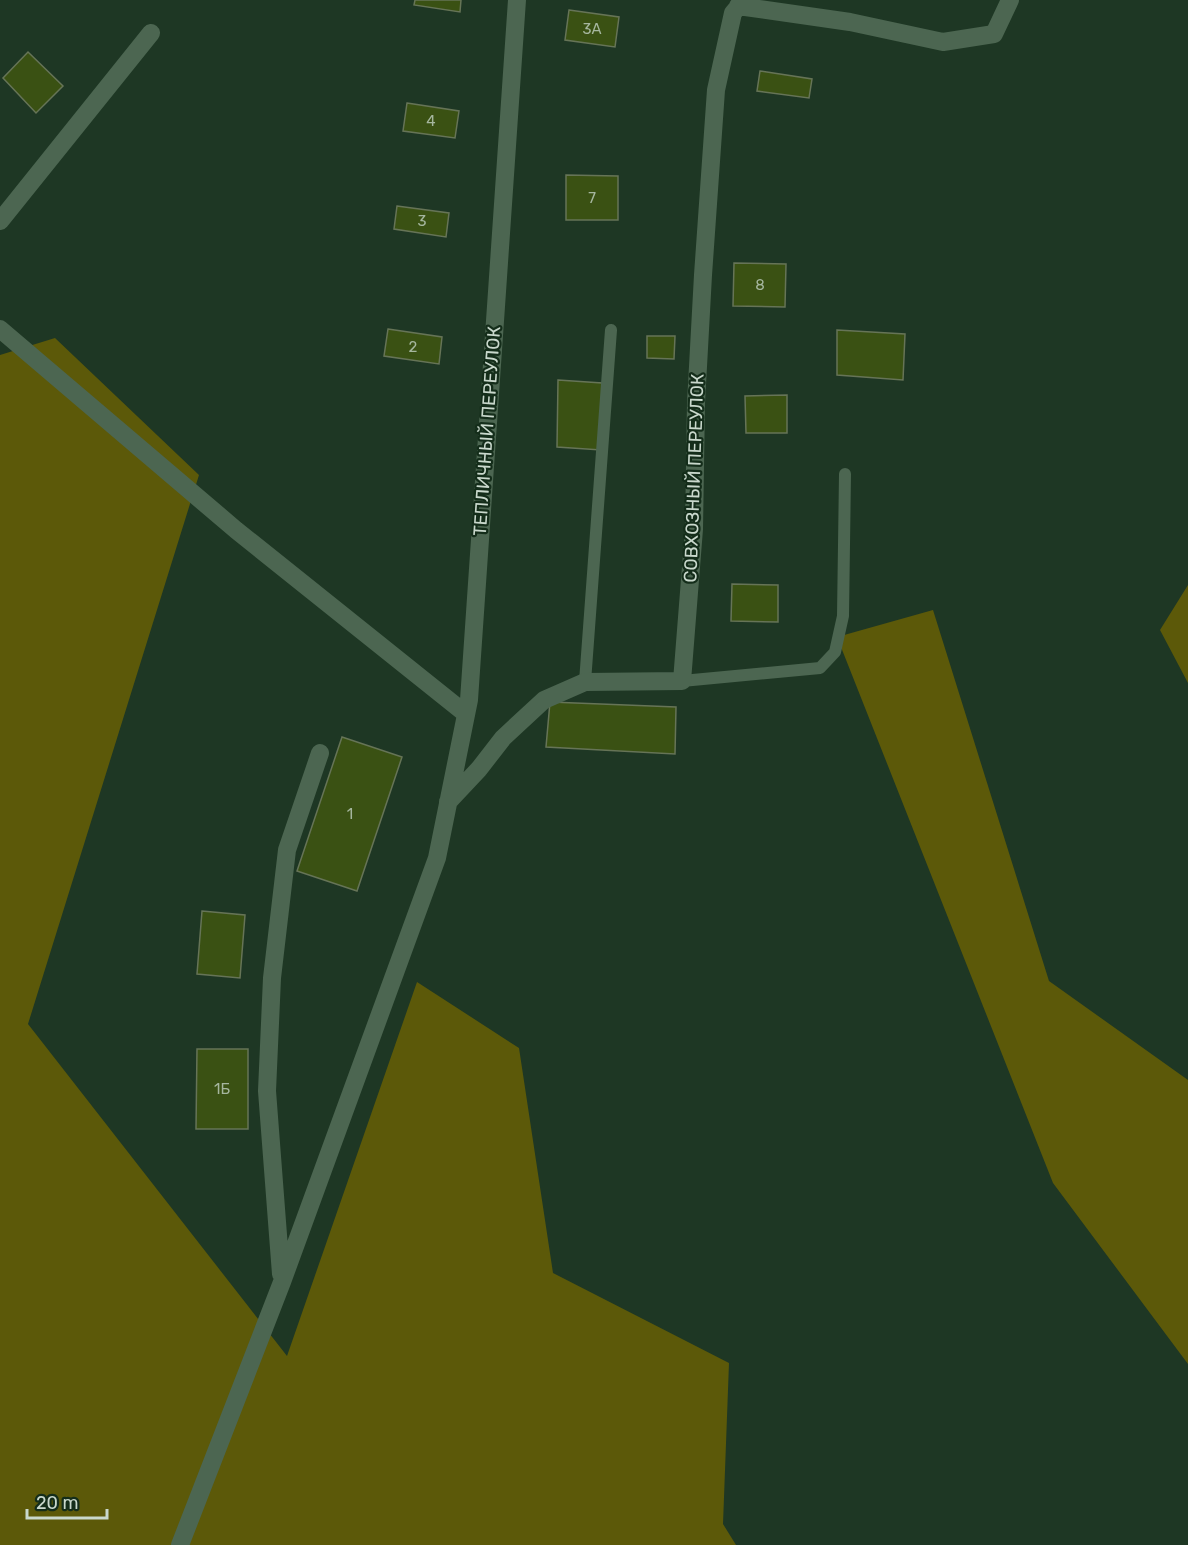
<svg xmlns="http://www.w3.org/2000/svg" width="1188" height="1545" font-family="Rubik,sans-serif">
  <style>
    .green { fill: #5c5909 }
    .building { fill: #3a5113; stroke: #667457; stroke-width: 1.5 }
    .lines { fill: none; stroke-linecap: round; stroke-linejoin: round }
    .service { stroke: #4c6651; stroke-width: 12 }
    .minor { stroke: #4c6651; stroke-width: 18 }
    .labels { text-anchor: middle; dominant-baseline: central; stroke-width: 4.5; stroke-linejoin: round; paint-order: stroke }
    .number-label { font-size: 15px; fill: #a5b69e }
    .street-label { font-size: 18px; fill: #c9d8cc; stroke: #142d1a }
  </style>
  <rect width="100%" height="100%" fill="#1e3724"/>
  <path class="green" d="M 55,338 L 199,475 L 28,1024 L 287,1356 L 417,982 L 519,1048 L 553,1273 L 729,1363 L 723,1524 L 736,1545 L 0,1545 L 0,355 Z
    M 1188,585 L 1188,683 L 1160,630 Z
    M 933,610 L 1049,981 L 1188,1080 L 1188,1364 L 1053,1183 L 837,637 Z"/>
  <path class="building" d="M 415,0 L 461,0 L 460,12 L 414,5 Z
    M 569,10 L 619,17 L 615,47 L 565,40 Z
    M 28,52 L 63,86 L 36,113 L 3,78 Z
    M 760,71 L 812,79 L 809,98 L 757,91 Z
    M 407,103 L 459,111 L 455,138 L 403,131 Z
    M 566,175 L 618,176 L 618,220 L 566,220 Z
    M 397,206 L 449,213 L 446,237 L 394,229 Z
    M 734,263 L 786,264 L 785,307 L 733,306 Z
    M 388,329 L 442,337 L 439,364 L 384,356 Z
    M 837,330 L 905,334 L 903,380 L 837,375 Z
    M 647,336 L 675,336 L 674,359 L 647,358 Z
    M 558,380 L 602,383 L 601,450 L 557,447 Z
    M 787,395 L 787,433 L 746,433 L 745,396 Z
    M 732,584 L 778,585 L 778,622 L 731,621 Z
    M 550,702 L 676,707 L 675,754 L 546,747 Z
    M 342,737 L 402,757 L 357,891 L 297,871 Z
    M 202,911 L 245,915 L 240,978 L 197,974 Z
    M 197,1049 L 248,1049 L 248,1129 L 196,1129 Z"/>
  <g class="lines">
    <path class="service" d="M 682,681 L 820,668 L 835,652 L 843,616 L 845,474
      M 585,682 L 611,330"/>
    <path class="minor" d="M 738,6 L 850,22 L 943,42 L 994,34 L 1010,0
      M 0,221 L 151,33
      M 0,329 L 236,530 L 466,714
      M 448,802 L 479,769 L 503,738 L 544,700 L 585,682 L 682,681 L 694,529 L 696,403 L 703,275 L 716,90 L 733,13 L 744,0
      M 281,1274 L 267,1091 L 272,978 L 287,850 L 320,753
      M 180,1545 L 282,1282 L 437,858 L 469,700 L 517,0"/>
  </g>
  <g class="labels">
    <g class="number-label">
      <text x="592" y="29">3А</text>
      <text x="431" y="121">4</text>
      <text x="592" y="198">7</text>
      <text x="422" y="221">3</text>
      <text x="760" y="285">8</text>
      <text x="413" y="347">2</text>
      <text x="350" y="814">1</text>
      <text x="222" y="1089">1Б</text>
    </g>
    <g class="street-label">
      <text transform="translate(487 431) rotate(-86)">ТЕПЛИЧНЫЙ ПЕРЕУЛОК</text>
      <text transform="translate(694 478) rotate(-88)">СОВХОЗНЫЙ ПЕРЕУЛОК</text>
    </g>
  </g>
  <path d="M27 1509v9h80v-9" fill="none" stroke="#c9d8cc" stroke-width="3"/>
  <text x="36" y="1509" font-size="18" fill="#c9d8cc" stroke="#142d1a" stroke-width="4.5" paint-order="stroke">20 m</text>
</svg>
